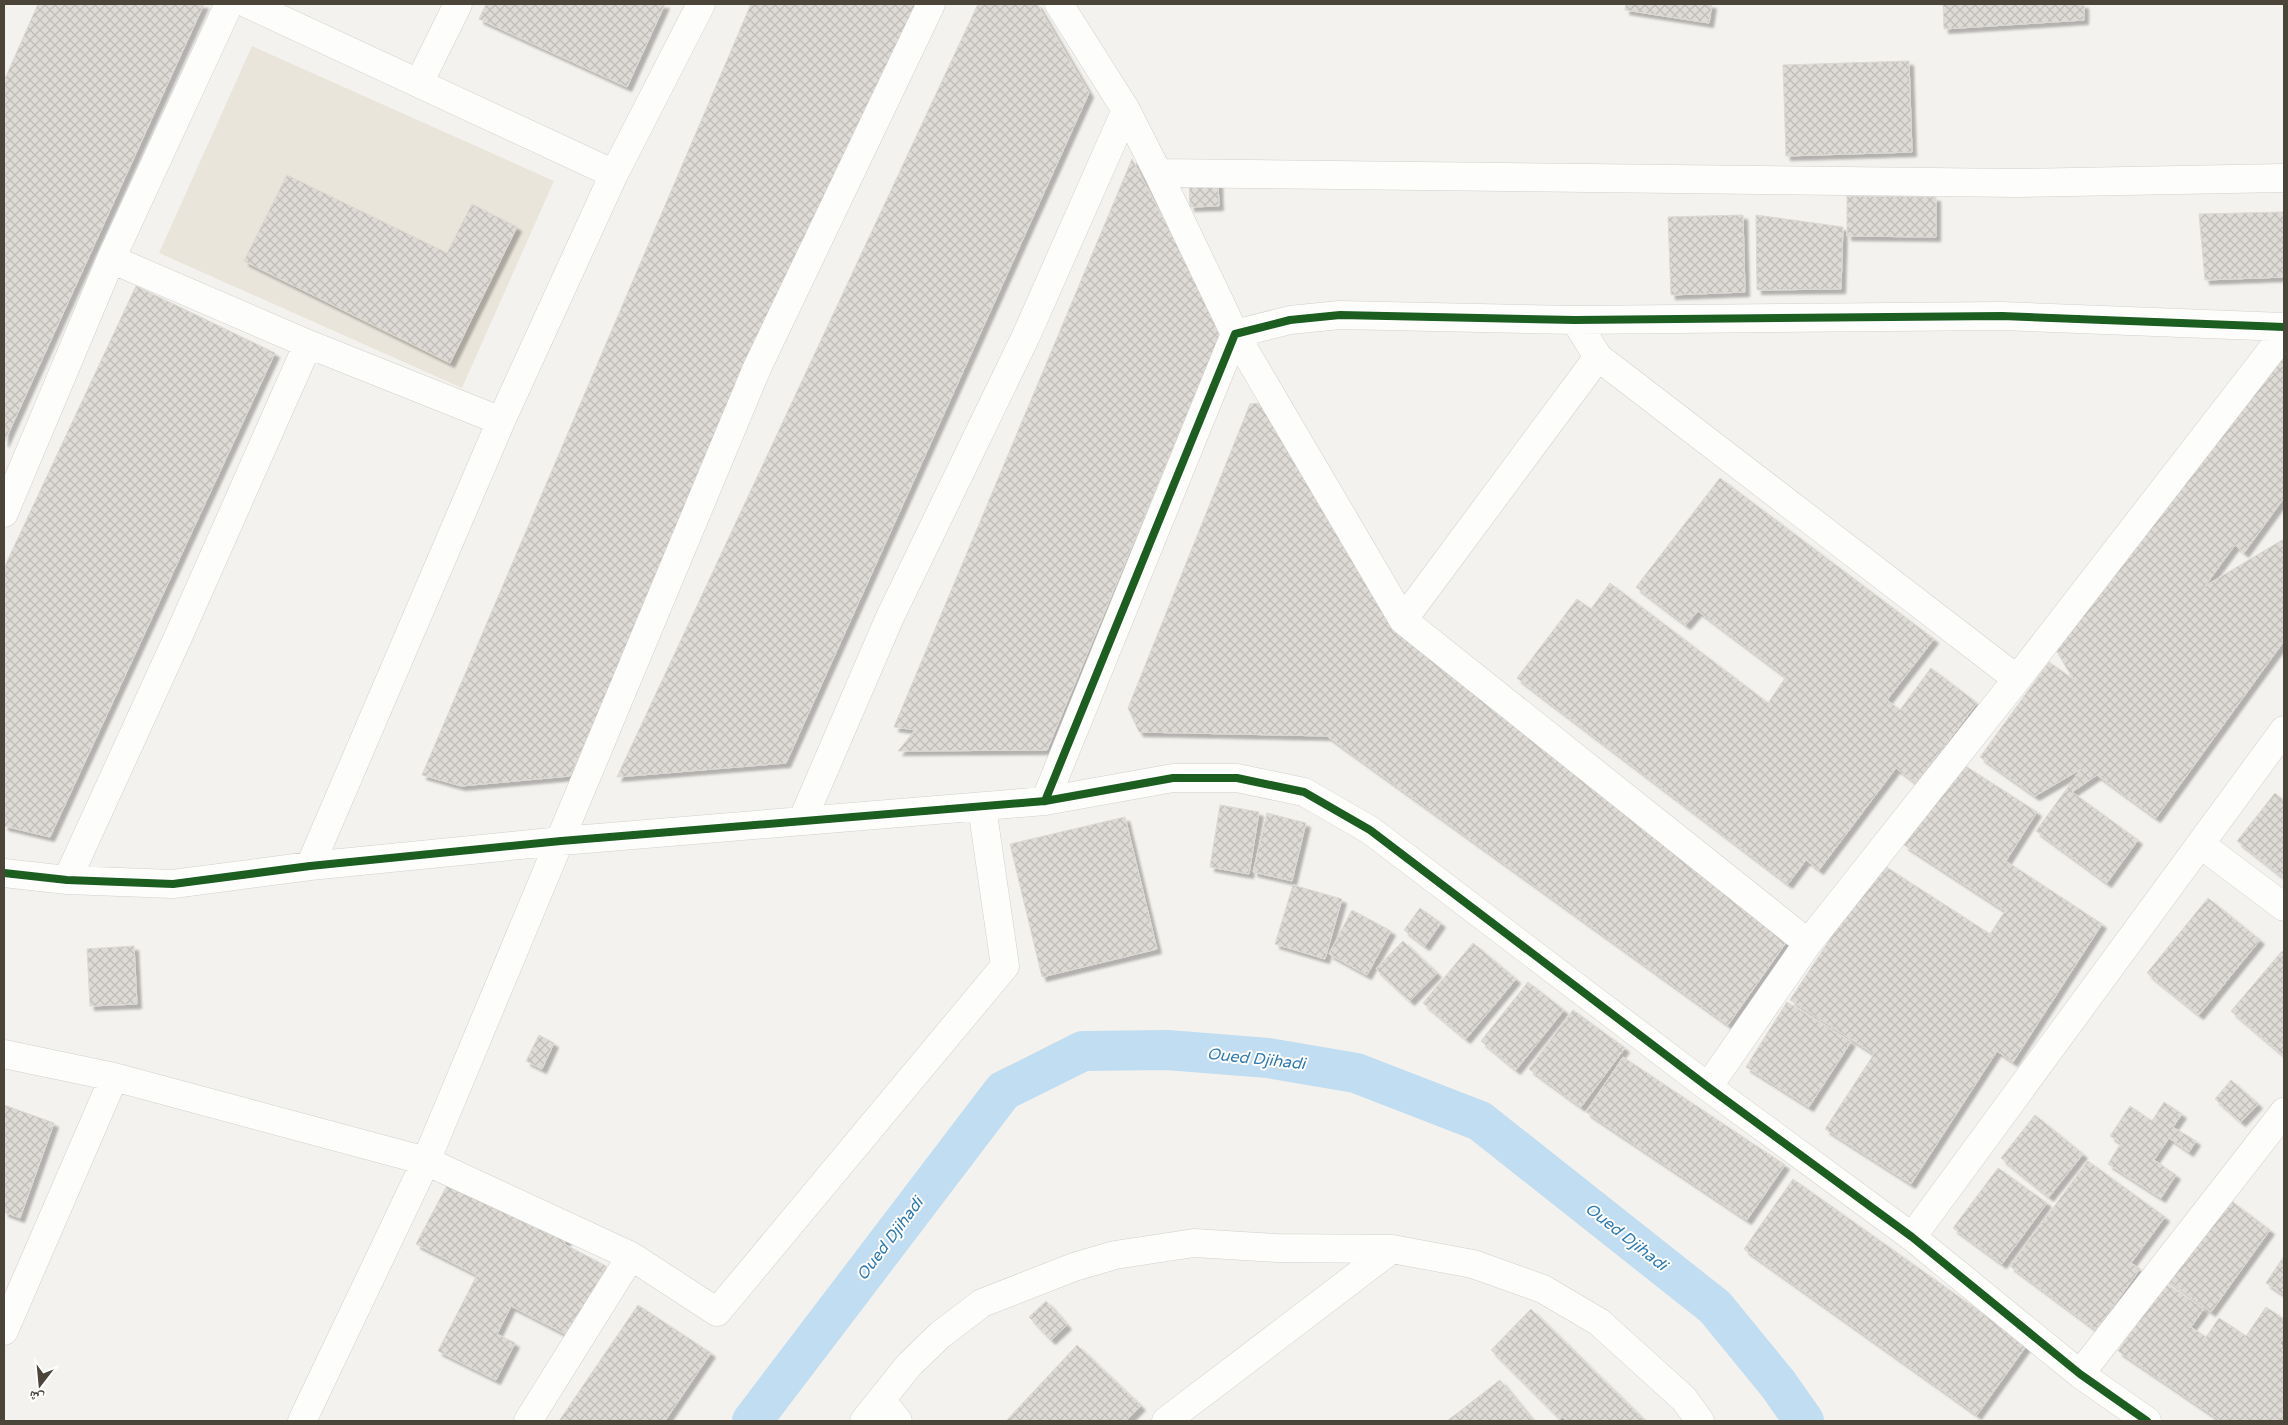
<svg xmlns="http://www.w3.org/2000/svg" width="2288" height="1425" font-family="'Varela Round','Noto Naskh Arabic',sans-serif">
  <style>
    .education { fill: #eae5da }
    .lines { fill: none; stroke-linecap: round; stroke-linejoin: round }
    .canal { stroke: #c0ddf1; stroke-width: 40 }
    .building { fill: url(#building-cross-hatch); stroke: #dcd9d4; filter: url(#shadow) }
    .minor-casing { stroke: #d2d0cb; stroke-width: 29 }
    .minor { stroke: #fdfdfc; stroke-width: 28 }
    .cycleway-casing { stroke: #fff; stroke-width: 11 }
    .cycleway { stroke: #1b5e20; stroke-width: 8 }
    .labels { text-anchor: middle; dominant-baseline: central; stroke-width: 4; stroke-linejoin: round; paint-order: stroke }
    .water-label { font-size: 16px; font-style: italic; fill: #2e7ab2; stroke: #fff }
  </style>
  <defs>
    <pattern id="building-cross-hatch" width="8" height="8" patternUnits="userSpaceOnUse" patternTransform="scale(1.25)"><rect width="8" height="8" fill="#dedbd6"/><path d="M0 0l8 8M0 8l8-8" fill="none" stroke="#c0bdb8"/></pattern>
    <filter id="shadow"><feDropShadow dx="4.5" dy="4.5" stdDeviation="1" flood-color="#0004"/></filter>
  </defs>
  <rect width="100%" height="100%" fill="#f4f2ee"/>
  <path class="education" d="M 252,46 L 554,181 L 462,388 L 159,253 Z"/>
  <g class="lines">
    <path class="canal" d="M 752,1421 L 1003,1091 L 1083,1051 L 1167,1050 L 1268,1058 L 1356,1073 L 1480,1121 L 1715,1307 L 1778,1384 L 1804,1421"/>
  </g>
  <path class="building" d="M 38,4 L 204,4 L 4,443 L 4,81 Z
    M 486,4 L 665,4 L 627,87 L 479,19 Z
    M 751,4 L 920,4 L 570,776 L 461,786 L 422,775 Z
    M 978,4 L 1037,4 L 1089,93 L 786,763 L 617,777 Z
    M 1626,4 L 1712,4 L 1709,23 L 1625,10 Z
    M 1943,4 L 2084,4 L 2084,20 L 1944,29 Z
    M 1909,61 L 1912,152 L 1786,156 L 1783,65 Z
    M 1132,159 L 1222,330 L 1047,750 L 898,751 L 915,730 L 894,727 Z
    M 287,175 L 447,253 L 472,204 L 517,227 L 450,363 L 244,261 Z
    M 1218,181 L 1219,206 L 1190,207 L 1189,182 Z
    M 1847,196 L 1936,197 L 1936,237 L 1847,236 Z
    M 2284,212 L 2284,277 L 2205,280 L 2199,214 Z
    M 1743,215 L 1745,292 L 1671,295 L 1668,217 Z
    M 1756,215 L 1843,227 L 1841,289 L 1757,290 Z
    M 136,286 L 275,353 L 50,837 L 4,826 L 4,568 Z
    M 2284,355 L 2284,498 L 2244,553 L 2235,545 L 2205,586 L 2284,539 L 2284,641 L 2156,818 L 2097,775 L 2072,792 L 2138,840 L 2107,883 L 2036,831 L 2081,769 L 2035,796 L 1980,757 L 2049,662 L 2073,679 L 2052,643 Z
    M 1284,401 L 1439,664 L 1792,934 L 1728,1025 L 1327,736 L 1139,732 L 1128,708 L 1250,404 Z
    M 1720,478 L 1934,639 L 1887,700 L 1900,710 L 1931,668 L 1977,703 L 1916,783 L 1896,768 L 1819,870 L 1806,860 L 1788,884 L 1517,678 L 1577,599 L 1591,609 L 1610,583 L 1768,703 L 1786,677 L 1698,611 L 1686,625 L 1636,587 Z
    M 1959,762 L 2037,812 L 2006,861 L 2102,924 L 2013,1062 L 1997,1051 L 1911,1184 L 1825,1129 L 1874,1054 L 1790,1000 L 1880,863 L 1990,934 L 2005,911 L 1904,845 Z
    M 2275,793 L 2284,801 L 2284,878 L 2237,841 Z
    M 1220,805 L 1259,812 L 1249,874 L 1210,867 Z
    M 1267,813 L 1306,823 L 1292,881 L 1253,872 Z
    M 1125,817 L 1157,949 L 1042,977 L 1010,844 Z
    M 1293,885 L 1342,899 L 1325,959 L 1275,944 Z
    M 2208,898 L 2260,940 L 2199,1015 L 2147,973 Z
    M 1420,908 L 1441,923 L 1425,946 L 1404,930 Z
    M 1352,910 L 1391,931 L 1367,975 L 1329,954 Z
    M 1403,941 L 1437,973 L 1410,1001 L 1376,969 Z
    M 1473,943 L 1516,979 L 1466,1039 L 1423,1003 Z
    M 134,946 L 137,1004 L 90,1006 L 87,949 Z
    M 2282,951 L 2284,953 L 2284,1056 L 2231,1011 Z
    M 1528,982 L 1564,1010 L 1516,1070 L 1481,1041 Z
    M 1787,1002 L 1851,1042 L 1809,1107 L 1746,1067 Z
    M 1573,1010 L 1625,1048 L 1581,1107 L 1529,1069 Z
    M 539,1035 L 554,1043 L 542,1069 L 526,1061 Z
    M 1623,1057 L 1785,1165 L 1747,1220 L 1586,1112 Z
    M 2231,1080 L 2258,1104 L 2241,1122 L 2215,1099 Z
    M 2164,1102 L 2182,1114 L 2173,1127 L 2196,1141 L 2189,1152 L 2169,1138 L 2154,1160 L 2176,1175 L 2161,1198 L 2108,1164 L 2121,1143 L 2110,1136 L 2130,1106 L 2152,1121 Z
    M 4,1105 L 54,1123 L 20,1218 L 4,1212 Z
    M 2035,1115 L 2083,1154 L 2049,1197 L 2001,1158 Z
    M 2088,1161 L 2165,1217 L 2131,1263 L 2140,1269 L 2096,1330 L 2010,1266 Z
    M 1998,1168 L 2047,1203 L 2002,1264 L 1953,1228 Z
    M 452,1176 L 569,1236 L 564,1244 L 606,1266 L 569,1336 L 511,1306 L 497,1334 L 515,1343 L 496,1380 L 438,1351 L 477,1275 L 416,1244 Z
    M 1793,1179 L 2027,1345 L 1977,1415 L 1744,1249 Z
    M 2222,1194 L 2270,1230 L 2211,1312 L 2162,1276 Z
    M 2284,1256 L 2284,1295 L 2266,1283 Z
    M 2165,1283 L 2204,1309 L 2191,1327 L 2206,1337 L 2219,1318 L 2246,1336 L 2266,1307 L 2284,1319 L 2284,1337 L 2280,1343 L 2284,1347 L 2283,1421 L 2221,1421 L 2118,1351 Z
    M 1046,1301 L 1067,1325 L 1051,1340 L 1029,1317 Z
    M 638,1305 L 711,1353 L 665,1421 L 559,1421 Z
    M 1531,1309 L 1645,1421 L 1566,1421 L 1562,1417 L 1560,1419 L 1491,1350 Z
    M 1077,1345 L 1141,1406 L 1126,1421 L 1006,1421 Z
    M 1500,1380 L 1533,1421 L 1447,1421 Z"/>
  <g class="lines">
    <defs>
      <path id="minor" d="M 248,4 L 614,174
        M 1059,4 L 1126,110 L 1158,173 L 2018,183 L 2284,178
        M 419,83 L 458,4
        M 1158,173 L 1235,334 L 1403,620 L 1808,943
        M 111,259 L 308,344 L 501,421
        M 1575,320 L 1598,357 L 2017,679
        M 4,513 L 111,259 L 229,4
        M 1403,620 L 1598,357
        M 1045,801 L 1235,334 L 1290,320 L 1340,315 L 1575,320 L 2002,316 L 2284,327
        M 802,821 L 890,617 L 1026,336 L 1126,110
        M 2200,844 L 2284,907
        M 310,866 L 501,421 L 614,174 L 701,4
        M 4,873 L 67,880 L 173,884 L 310,866 L 561,841 L 1045,801 L 1173,778 L 1237,778 L 1304,792 L 1370,830 L 1708,1087 L 1912,1237 L 2080,1374 L 2147,1421
        M 67,880 L 179,635 L 308,344
        M 4,1054 L 114,1077 L 426,1161 L 631,1256 L 528,1421
        M 1708,1087 L 1808,943 L 2017,679 L 2284,334
        M 1912,1237 L 2284,730
        M 631,1256 L 717,1312 L 1005,966 L 982,807
        M 4,1331 L 114,1077
        M 2080,1374 L 2284,1112
        M 882,1401 L 898,1421
        M 302,1421 L 426,1161 L 757,368 L 931,4
        M 864,1421 L 909,1365 L 940,1335 L 982,1303 L 1074,1267 L 1115,1255 L 1194,1243 L 1277,1248 L 1392,1249 L 1473,1264 L 1543,1289 L 1599,1322 L 1684,1399 L 1700,1421
        M 1166,1421 L 1392,1249"/>
    </defs>
    <use href="#minor" class="minor-casing"/>
    <use href="#minor" class="minor"/>
    <defs>
      <path id="cycleway" d="M 1045,801 L 1235,334 L 1290,320 L 1340,315 L 1575,320 L 2002,316 L 2284,327
        M 4,873 L 67,880 L 173,884 L 310,866 L 561,841 L 1045,801 L 1173,778 L 1237,778 L 1304,792 L 1370,830 L 1708,1087 L 1912,1237 L 2080,1374 L 2147,1421"/>
    </defs>
    <use href="#cycleway" class="cycleway-casing"/>
    <use href="#cycleway" class="cycleway"/>
  </g>
  <g class="labels">
    <g class="water-label">
      <text transform="translate(1256 1059) rotate(6)">Oued Djihadi</text>
      <text transform="translate(1626 1237) rotate(38)">Oued Djihadi</text>
      <text transform="translate(890 1239) rotate(-53)">Oued Djihadi</text>
    </g>
  </g>
  <rect width="2288" height="1425" fill="none" stroke="#4b4439" stroke-width="10"/>
  <g transform="translate(40 1385) rotate(196)" stroke="#ffffff" stroke-width="4" paint-order="stroke">
  <path d="M0-4L9 19L0 12L-9 19Z" fill="#4b4439"/>
  <text y="-8" font-size="14" font-weight="bold" text-anchor="middle" fill="#4b4439">ش</text>
  </g>
</svg>
